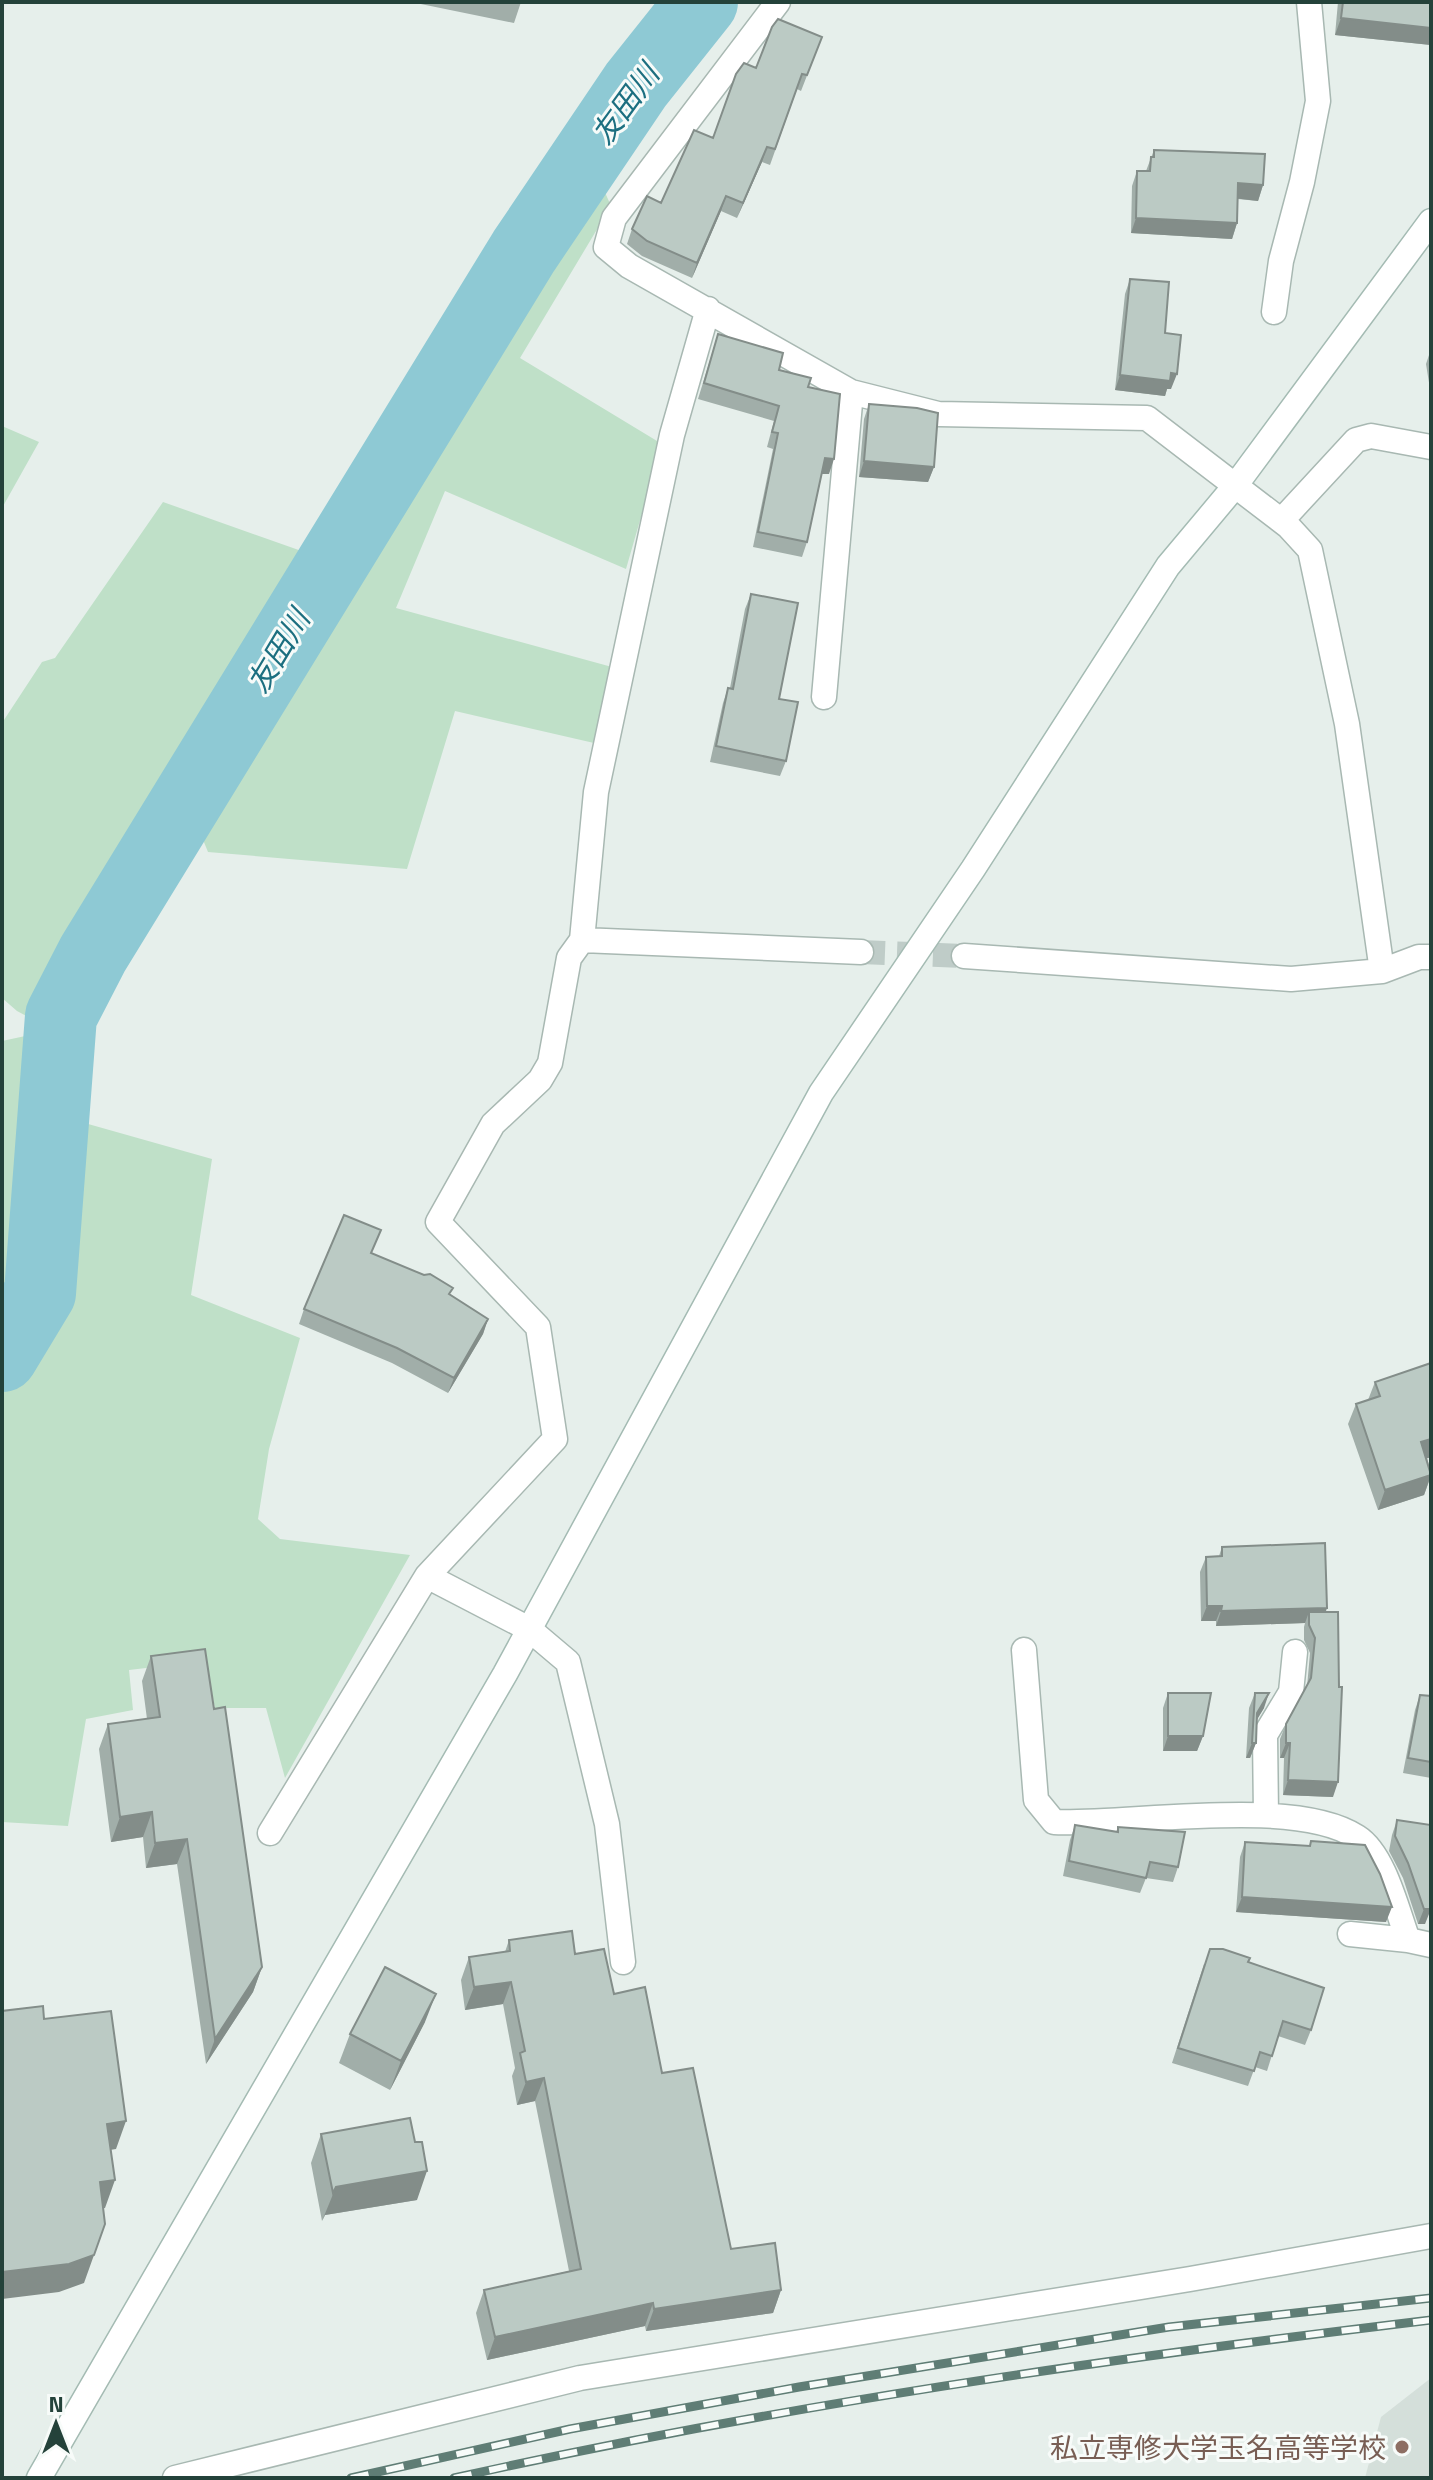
<svg xmlns="http://www.w3.org/2000/svg" width="1433" height="2480" font-family="'Titillium Web','Noto Sans JP',sans-serif">
  <style>
    .built { fill: #d4dfda }
    .green { fill: #bfe0c8 }
    .lines { fill: none; stroke-linecap: round; stroke-linejoin: round }
    .river { stroke: #8ec9d4; stroke-width: 72 }
    .street-tunnel { stroke: #bfccc8; stroke-width: 24; stroke-dasharray: 24 12; stroke-linecap: butt }
    .street-casing { stroke: #a8b8b2; stroke-width: 27 }
    .secondary-casing { stroke: #a4bbb3; stroke-width: 27 }
    .street { stroke: #fff; stroke-width: 24 }
    .secondary { stroke: #fff; stroke-width: 24 }
    .rail-casing { stroke: #5f7d75; stroke-width: 9 }
    .rail { stroke: #f7fbf9; stroke-width: 6; stroke-dasharray: 18; stroke-linecap: butt }
    .wall { fill: #a1aea9 }
    .shaded-wall { fill: #838d89 }
    .building { fill: #bbcac4; stroke: #838d89; stroke-width: 2 }
    .education-dot { fill: #8d6e63; stroke: #f7fbf9; stroke-width: 3 }
    .labels { text-anchor: middle; dominant-baseline: central; stroke-width: 6; stroke-linejoin: round; paint-order: stroke }
    .education-label { font-size: 28px; fill: #785e54; stroke: #f7fbf9; text-anchor: end }
    .water-label { font-size: 30px; font-style: italic; fill: #1c6f80; stroke: #f7fbf9 }
  </style>
  <rect width="100%" height="100%" fill="#e6efeb"/>
  <path class="built" d="M 1431,2378 L 1431,2478 L 1365,2478 L 1381,2417 Z"/>
  <path class="green" d="M 592,163 L 611,206 L 520,358 L 662,444 L 626,569 L 445,491 L 396,608 L 612,667 L 594,743 L 455,711 L 407,869 L 208,852 L 195,820 L 226,758 L 348,555 Z
    M 2,426 L 39,442 L 2,508 Z
    M 163,502 L 327,560 L 92,943 L 47,1027 L 17,1011 L 2,998 L 2,723 L 42,662 L 55,658 Z
    M 44,1032 L 30,1288 L 2,1322 L 2,1041 Z
    M 74,1120 L 212,1159 L 191,1295 L 300,1338 L 269,1449 L 258,1519 L 280,1539 L 410,1555 L 285,1778 L 266,1708 L 215,1708 L 205,1661 L 129,1670 L 133,1710 L 86,1719 L 68,1826 L 2,1822 L 2,1383 L 56,1296 L 67,1163 Z"/>
  <g class="lines">
    <path class="river" d="M 2,1356 L 40,1293 L 61,1016 L 93,954 L 524,251 L 636,85 L 702,2"/>
    <path class="street-tunnel" d="M 861,952 L 964,956"/>
    <defs>
      <path id="street" d="M 778,2 L 614,218 L 606,247 L 629,266 L 851,392 L 938,414 L 1147,418 L 1288,526 L 1310,550 L 1347,724 L 1382,971
        M 1274,312 L 1281,261 L 1302,182 L 1318,101 L 1309,2
        M 1282,520 L 1356,440 L 1371,436 L 1431,447
        M 824,697 L 851,392
        M 582,940 L 861,952
        M 964,956 L 1291,979 L 1382,971 L 1419,957 L 1431,957
        M 427,1576 L 529,1629 L 568,1662 L 607,1824 L 623,1962
        M 1024,1650 L 1036,1800 L 1054,1822 C 1131,1825 1294,1796 1357,1837 C 1384,1854 1397,1910 1408,1940
        M 1266,1815 L 1265,1735 L 1291,1692 L 1295,1652
        M 270,1833 L 427,1576 L 555,1439 L 538,1327 L 438,1222 L 493,1124 L 540,1080 L 550,1063 L 569,958 L 582,940 L 596,792 L 672,435 L 708,309
        M 1350,1934 L 1408,1940 L 1431,1945
        M 175,2478 L 580,2378 L 1190,2279 L 1431,2236"/>
      <path id="secondary" d="M 39,2478 L 505,1674 L 821,1093 L 973,869 L 1168,566 L 1235,486 L 1431,221"/>
    </defs>
    <use href="#street" class="street-casing"/>
    <use href="#secondary" class="secondary-casing"/>
    <use href="#street" class="street"/>
    <use href="#secondary" class="secondary"/>
    <defs>
      <path id="rail" d="M 351,2478 L 570,2429 L 799,2387 L 1169,2327 L 1431,2298
        M 454,2478 C 776,2406 1103,2359 1431,2320"/>
    </defs>
    <use href="#rail" class="rail-casing"/>
    <use href="#rail" class="rail"/>
  </g>
  <path class="wall" d="M 411,2 L 521,2 L 514,23 Z
    M 1338,2 L 1431,2 L 1431,45 L 1335,35 Z
    M 822,37 L 801,91 L 797,89 L 770,165 L 762,162 L 737,218 L 721,211 L 692,278 L 642,256 L 627,244 L 632,229 L 661,203 L 713,138 L 756,68 Z
    M 1154,150 L 1263,185 L 1258,201 L 1238,199 L 1237,223 L 1232,239 L 1131,233 L 1132,186 L 1137,171 L 1146,171 Z
    M 1130,279 L 1165,333 L 1171,389 L 1167,389 L 1165,396 L 1115,390 L 1125,294 Z
    M 718,334 L 808,387 L 829,474 L 822,474 L 807,542 L 802,557 L 753,547 L 773,449 L 767,447 L 774,421 L 698,399 Z
    M 1431,349 L 1431,395 L 1426,364 Z
    M 869,404 L 934,467 L 928,482 L 859,477 L 864,419 Z
    M 751,594 L 779,699 L 786,761 L 780,776 L 710,762 L 723,703 L 728,688 L 730,688 L 745,609 Z
    M 372,1253 L 450,1295 L 488,1319 L 483,1334 L 448,1393 L 392,1363 L 299,1324 L 304,1309 Z
    M 1431,1363 L 1431,1457 L 1427,1458 L 1431,1472 L 1431,1476 L 1424,1495 L 1378,1510 L 1348,1424 L 1356,1404 L 1368,1400 L 1375,1382 Z
    M 1222,1547 L 1326,1612 L 1333,1797 L 1283,1795 L 1284,1758 L 1280,1758 L 1280,1739 L 1286,1724 L 1307,1687 L 1310,1653 L 1304,1640 L 1304,1627 L 1305,1623 L 1216,1626 L 1216,1621 L 1201,1621 L 1200,1572 L 1206,1557 L 1219,1556 Z
    M 151,1656 L 214,1709 L 262,1967 L 253,1992 L 206,2064 L 177,1864 L 146,1868 L 143,1837 L 111,1842 L 99,1749 L 108,1724 L 147,1719 L 142,1681 Z
    M 1168,1693 L 1203,1736 L 1197,1751 L 1163,1751 L 1163,1708 Z
    M 1255,1693 L 1264,1708 L 1257,1719 L 1256,1743 L 1250,1758 L 1246,1758 L 1249,1708 Z
    M 1420,1695 L 1431,1696 L 1431,1778 L 1403,1773 L 1415,1710 Z
    M 1397,1820 L 1431,1825 L 1425,1924 L 1418,1924 L 1403,1878 L 1389,1851 L 1392,1835 Z
    M 1075,1825 L 1116,1832 L 1118,1827 L 1178,1867 L 1173,1882 L 1146,1878 L 1140,1893 L 1063,1876 L 1070,1840 Z
    M 1245,1842 L 1386,1922 L 1236,1912 L 1240,1857 Z
    M 509,1940 L 575,1954 L 614,1994 L 662,2073 L 731,2249 L 781,2290 L 773,2313 L 646,2331 L 645,2326 L 487,2360 L 476,2313 L 484,2290 L 569,2271 L 535,2101 L 517,2105 L 512,2076 L 515,2068 L 503,2004 L 465,2010 L 461,1980 L 469,1957 L 505,1952 Z
    M 1248,1962 L 1311,2030 L 1305,2045 L 1278,2036 L 1267,2071 L 1255,2067 L 1248,2086 L 1172,2063 L 1204,1964 Z
    M 425,2022 L 390,2090 L 339,2063 L 350,2034 Z
    M 321,2134 L 417,2200 L 325,2215 L 322,2221 L 311,2163 Z"/>
  <path class="shaded-wall" d="M 1341,18 L 1431,28 L 1431,45 L 1335,35 Z
    M 767,147 L 762,162 L 737,218 L 743,203 Z
    M 1238,183 L 1263,185 L 1258,201 L 1233,198 Z
    M 726,196 L 721,211 L 692,278 L 697,263 Z
    M 1136,218 L 1237,223 L 1232,239 L 1131,233 Z
    M 1171,373 L 1177,374 L 1171,389 L 1167,389 L 1165,396 L 1115,390 L 1120,375 Z
    M 825,458 L 834,459 L 829,474 L 819,474 Z
    M 864,461 L 934,467 L 928,482 L 859,477 Z
    M 488,1319 L 483,1334 L 448,1393 L 454,1378 Z
    M 1431,1439 L 1431,1457 L 1414,1463 L 1421,1442 Z
    M 1431,1475 L 1424,1495 L 1378,1510 L 1385,1490 Z
    M 1207,1606 L 1222,1606 L 1216,1621 L 1201,1621 Z
    M 1327,1608 L 1322,1623 L 1309,1612 L 1305,1623 L 1216,1626 L 1221,1611 Z
    M 1269,1693 L 1264,1708 L 1252,1728 L 1257,1713 Z
    M 1168,1736 L 1203,1736 L 1197,1751 L 1163,1751 Z
    M 1252,1743 L 1256,1743 L 1250,1758 L 1246,1758 Z
    M 1286,1743 L 1290,1743 L 1284,1758 L 1280,1758 Z
    M 1288,1780 L 1338,1782 L 1333,1797 L 1283,1795 Z
    M 152,1812 L 143,1837 L 111,1842 L 120,1817 Z
    M 187,1839 L 177,1864 L 146,1868 L 155,1843 Z
    M 1242,1897 L 1392,1907 L 1386,1922 L 1236,1912 Z
    M 1424,1909 L 1431,1909 L 1425,1924 L 1418,1924 Z
    M 262,1967 L 253,1992 L 206,2064 L 215,2039 Z
    M 511,1982 L 503,2004 L 465,2010 L 474,1987 Z
    M 436,1994 L 425,2022 L 390,2090 L 401,2061 Z
    M 544,2078 L 535,2101 L 517,2105 L 526,2082 Z
    M 126,2121 L 116,2149 L 97,2152 L 107,2124 Z
    M 427,2171 L 417,2200 L 325,2215 L 322,2221 L 336,2187 Z
    M 115,2180 L 105,2208 L 90,2210 L 100,2182 Z
    M 94,2255 L 84,2283 L 59,2292 L 2,2299 L 2,2272 Z
    M 781,2290 L 773,2313 L 646,2331 L 654,2309 Z
    M 653,2303 L 645,2326 L 487,2360 L 495,2337 Z"/>
  <path class="building" d="M 1343,2 L 1431,2 L 1431,28 L 1341,18 Z
    M 778,19 L 822,37 L 807,75 L 802,74 L 775,149 L 767,147 L 743,203 L 726,196 L 697,263 L 647,241 L 632,229 L 647,196 L 661,203 L 694,130 L 713,138 L 736,74 L 744,63 L 756,68 L 772,27 Z
    M 1154,150 L 1265,154 L 1263,185 L 1238,183 L 1237,223 L 1136,218 L 1137,171 L 1150,171 L 1151,157 L 1154,157 Z
    M 1130,279 L 1169,282 L 1165,333 L 1181,335 L 1177,374 L 1171,373 L 1170,381 L 1120,375 Z
    M 718,334 L 783,353 L 779,370 L 811,378 L 808,387 L 840,394 L 834,459 L 825,458 L 807,542 L 758,532 L 778,433 L 772,432 L 779,406 L 704,383 Z
    M 869,404 L 917,408 L 938,413 L 934,467 L 864,461 Z
    M 751,594 L 798,603 L 779,699 L 798,702 L 786,761 L 716,746 L 728,688 L 733,689 Z
    M 344,1215 L 381,1230 L 371,1253 L 424,1275 L 430,1274 L 453,1288 L 449,1294 L 488,1319 L 454,1378 L 397,1348 L 304,1309 Z
    M 1431,1363 L 1431,1439 L 1421,1442 L 1431,1475 L 1385,1490 L 1356,1404 L 1380,1396 L 1375,1382 Z
    M 1325,1543 L 1327,1608 L 1221,1611 L 1222,1606 L 1207,1606 L 1206,1557 L 1222,1556 L 1222,1547 Z
    M 1309,1612 L 1338,1612 L 1339,1687 L 1342,1687 L 1338,1782 L 1288,1780 L 1290,1743 L 1286,1743 L 1286,1724 L 1311,1678 L 1315,1638 L 1309,1625 Z
    M 205,1649 L 214,1709 L 225,1707 L 262,1967 L 215,2039 L 187,1839 L 155,1843 L 152,1812 L 120,1817 L 108,1724 L 160,1717 L 151,1656 Z
    M 1168,1693 L 1211,1693 L 1203,1736 L 1168,1736 Z
    M 1255,1693 L 1269,1693 L 1257,1713 L 1256,1743 L 1252,1743 Z
    M 1420,1695 L 1431,1696 L 1431,1762 L 1408,1758 Z
    M 1397,1820 L 1431,1825 L 1431,1909 L 1424,1909 L 1408,1863 L 1395,1836 Z
    M 1075,1825 L 1118,1832 L 1118,1827 L 1185,1832 L 1178,1867 L 1150,1862 L 1146,1878 L 1069,1861 Z
    M 1311,1841 L 1365,1845 L 1380,1874 L 1392,1907 L 1242,1897 L 1245,1842 L 1310,1846 Z
    M 572,1931 L 575,1954 L 604,1949 L 614,1994 L 645,1987 L 662,2073 L 693,2068 L 731,2249 L 775,2243 L 781,2290 L 654,2309 L 653,2303 L 495,2337 L 484,2290 L 581,2269 L 544,2078 L 526,2082 L 520,2053 L 525,2051 L 511,1982 L 474,1987 L 469,1957 L 510,1951 L 509,1940 Z
    M 1210,1949 L 1223,1949 L 1250,1958 L 1248,1962 L 1324,1988 L 1311,2030 L 1283,2021 L 1272,2056 L 1260,2052 L 1254,2071 L 1178,2048 Z
    M 385,1967 L 436,1994 L 401,2061 L 350,2034 Z
    M 43,2006 L 44,2019 L 111,2011 L 126,2121 L 107,2124 L 115,2180 L 100,2182 L 105,2224 L 94,2255 L 69,2264 L 2,2272 L 2,2011 Z
    M 410,2118 L 415,2142 L 422,2142 L 427,2171 L 336,2187 L 333,2193 L 321,2134 Z"/>
  <circle class="education-dot" cx="1402" cy="2447" r="8"/>
  <g class="labels">
    <g class="education-label">
      <text x="1386" y="2447">私立専修大学玉名高等学校</text>
    </g>
    <g class="water-label">
      <text transform="translate(625 104) rotate(-54)">友田川</text>
      <text transform="translate(278 651) rotate(-59)">友田川</text>
    </g>
  </g>
  <rect width="1433" height="2480" fill="none" stroke="#24423a" stroke-width="8"/>
  <g transform="translate(56 2424)" stroke="#f7fbf9" stroke-width="6" paint-order="stroke">
  <path d="M0-6L14 30L0 20L-14 30Z" fill="#24423a"/>
  <text y="-12" font-size="22" font-weight="bold" text-anchor="middle" fill="#24423a">N</text>
  </g>
</svg>
